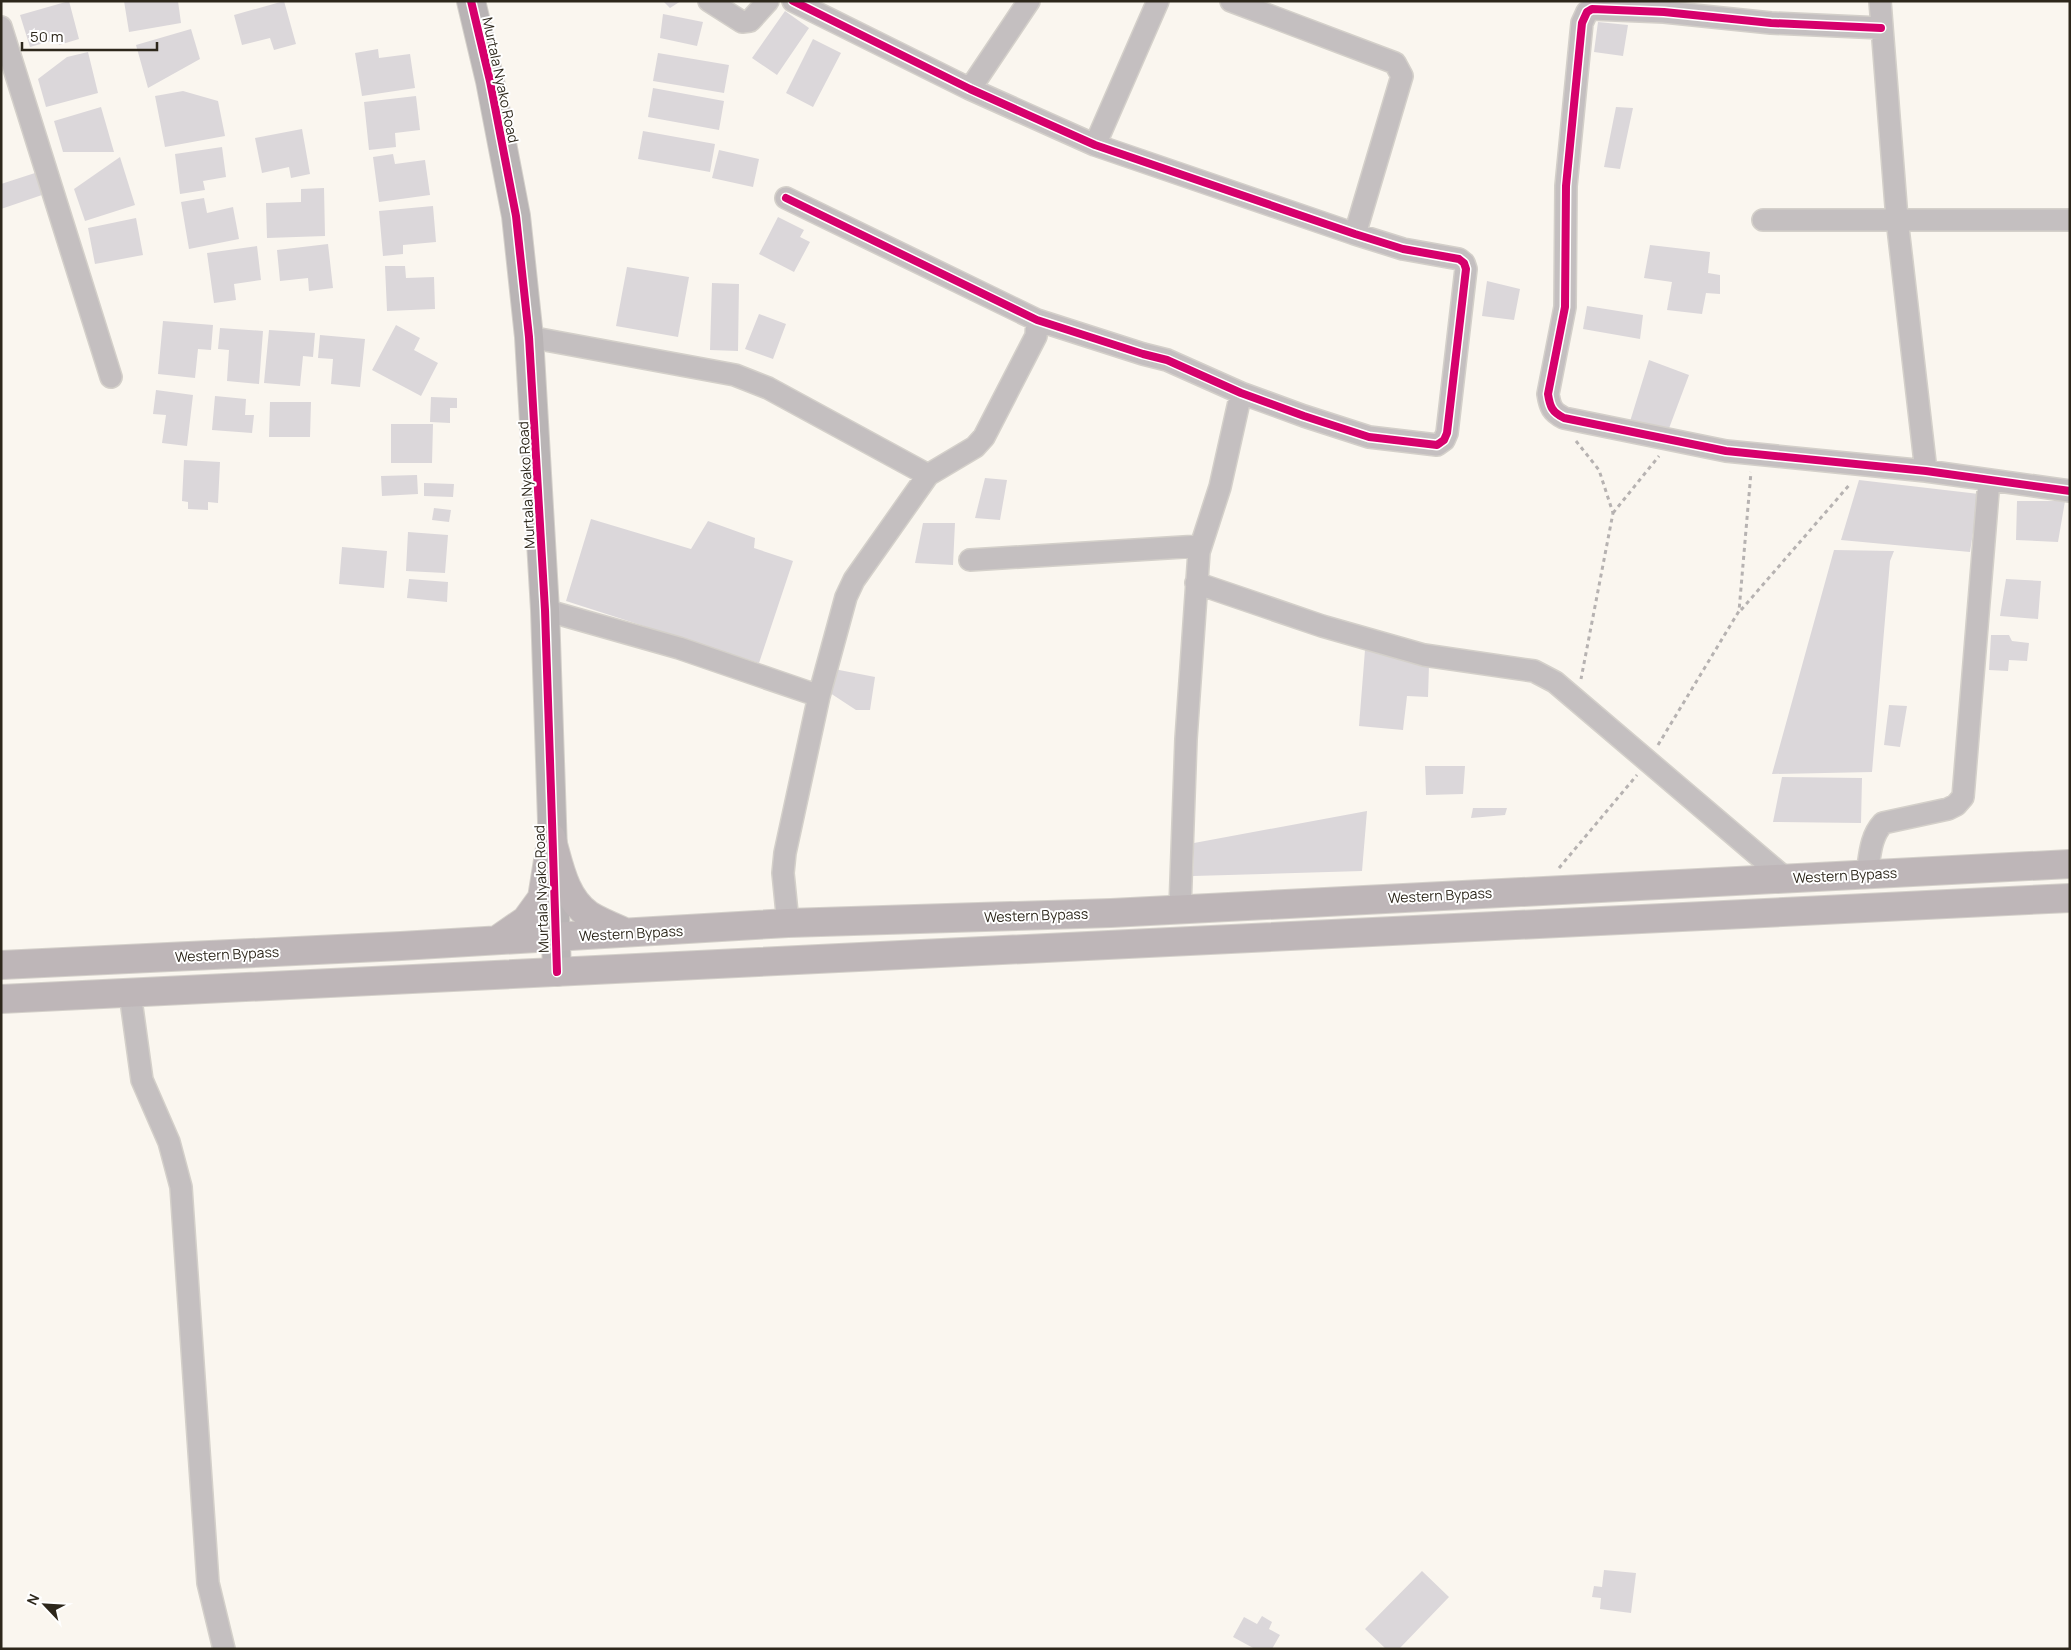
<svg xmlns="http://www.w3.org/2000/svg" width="2071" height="1650" font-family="Manrope,sans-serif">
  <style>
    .building { fill: #dbd7da }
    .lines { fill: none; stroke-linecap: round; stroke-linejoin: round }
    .street-casing { stroke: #d4d0ca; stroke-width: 24 }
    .secondary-casing { stroke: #d4d0ca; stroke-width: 30 }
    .primary-casing { stroke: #d4d0ca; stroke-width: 30 }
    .path { stroke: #b6b2b1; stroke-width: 3; stroke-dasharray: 4 4; stroke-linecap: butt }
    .street { stroke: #c4bfc0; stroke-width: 21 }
    .secondary { stroke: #b9b4b5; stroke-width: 28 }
    .primary { stroke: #beb6b8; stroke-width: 28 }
    .cycleway-casing { stroke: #fff; stroke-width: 11 }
    .cycleway { stroke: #d6006c; stroke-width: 8 }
    .labels { text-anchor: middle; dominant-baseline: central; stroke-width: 4; stroke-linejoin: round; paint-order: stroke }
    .street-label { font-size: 14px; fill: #2d271b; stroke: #fff }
  </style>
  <rect width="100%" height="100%" fill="#faf6ef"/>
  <path class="building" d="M 69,1 L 79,39 L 59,45 L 58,39 L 30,47 L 20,15 Z
    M 124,1 L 178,1 L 181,23 L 129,32 Z
    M 284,1 L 296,44 L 274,50 L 270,38 L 242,45 L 234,15 Z
    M 663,1 L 681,1 L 670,8 Z
    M 785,11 L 809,28 L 777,75 L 752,58 Z
    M 663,14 L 703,22 L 697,46 L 660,38 Z
    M 1598,22 L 1628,25 L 1623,56 L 1594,52 Z
    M 191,29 L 200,59 L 148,88 L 136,45 Z
    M 813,39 L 841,53 L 813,107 L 786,93 Z
    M 378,49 L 379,58 L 410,54 L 415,88 L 362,96 L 355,53 Z
    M 88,52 L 98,93 L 46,107 L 38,79 L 67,57 Z
    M 658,53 L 729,65 L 724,93 L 653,81 Z
    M 653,88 L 724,101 L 719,130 L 648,117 Z
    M 183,91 L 218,101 L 225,136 L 165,147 L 155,96 Z
    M 416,96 L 420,130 L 395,133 L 396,147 L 369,150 L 364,102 Z
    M 101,107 L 114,152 L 63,152 L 54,121 Z
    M 1616,107 L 1633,108 L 1620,169 L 1604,167 Z
    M 302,129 L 310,174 L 291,178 L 289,167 L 262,173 L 255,138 Z
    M 643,131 L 715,144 L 710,172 L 638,159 Z
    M 222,147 L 226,177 L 203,181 L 205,190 L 180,194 L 175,154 Z
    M 719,150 L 759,159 L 753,187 L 712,178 Z
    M 393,154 L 395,164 L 425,160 L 430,195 L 379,202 L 373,157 Z
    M 120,157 L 135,205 L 85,221 L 74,189 Z
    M 35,173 L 42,195 L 1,209 L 1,184 Z
    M 324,188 L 325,236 L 267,238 L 266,203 L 301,202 L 301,189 Z
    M 204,198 L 207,213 L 233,207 L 239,239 L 189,249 L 181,202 Z
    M 433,206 L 436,242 L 403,245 L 403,254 L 383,256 L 379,211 Z
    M 778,217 L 804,230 L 800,237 L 810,242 L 794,272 L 759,254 Z
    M 136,218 L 143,255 L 95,264 L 88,228 Z
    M 328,244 L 333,288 L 309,291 L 308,278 L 280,281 L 277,250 Z
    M 1650,245 L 1710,252 L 1708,273 L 1720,275 L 1720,294 L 1706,293 L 1702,314 L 1667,310 L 1672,282 L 1644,278 Z
    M 257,246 L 261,280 L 234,284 L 236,300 L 214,303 L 207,253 Z
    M 385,266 L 405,266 L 406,278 L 434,277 L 435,309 L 387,311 Z
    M 627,267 L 689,277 L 678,337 L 616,326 Z
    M 1487,281 L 1520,289 L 1514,320 L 1482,316 Z
    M 712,283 L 739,284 L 738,351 L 710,350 Z
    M 1587,306 L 1643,315 L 1640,339 L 1583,329 Z
    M 759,314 L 786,324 L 773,359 L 745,349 Z
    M 163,321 L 213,325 L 211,350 L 198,349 L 195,378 L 158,374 Z
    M 396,325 L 420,338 L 414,350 L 438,363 L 421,396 L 372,370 Z
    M 220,328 L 263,331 L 259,384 L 227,381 L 229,350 L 218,349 Z
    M 269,330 L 315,333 L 313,357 L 303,356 L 300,386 L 264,383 Z
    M 320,335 L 365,339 L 360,387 L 331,384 L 333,359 L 318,358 Z
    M 1649,360 L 1689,375 L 1668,431 L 1628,428 Z
    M 156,390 L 193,395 L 187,446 L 162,443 L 166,415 L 153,414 Z
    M 215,396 L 246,399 L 245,415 L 254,415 L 252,433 L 212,430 Z
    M 431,397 L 457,398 L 457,408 L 450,408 L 450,423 L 430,422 Z
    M 270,402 L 311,402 L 310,437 L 269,437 Z
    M 391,424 L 433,424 L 432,463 L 391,463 Z
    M 184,460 L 220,462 L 218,503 L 208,502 L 208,510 L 188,509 L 188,502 L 182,501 Z
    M 417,475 L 418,494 L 382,496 L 381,476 Z
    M 985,478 L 1007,480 L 1000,520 L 975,518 Z
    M 1859,480 L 1979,494 L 1970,552 L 1841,540 Z
    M 424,483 L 454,484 L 453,497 L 424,496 Z
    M 2017,501 L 2065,501 L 2058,542 L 2016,540 Z
    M 434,508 L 451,510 L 449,522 L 432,520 Z
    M 591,519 L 691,549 L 708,521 L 755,538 L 754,548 L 793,561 L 759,663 L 566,601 Z
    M 923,523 L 955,523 L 953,565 L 915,563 Z
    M 408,532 L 448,535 L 445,573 L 406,571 Z
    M 342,547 L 387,551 L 384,588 L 339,584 Z
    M 1834,550 L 1894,551 L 1890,561 L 1872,772 L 1772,774 Z
    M 409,579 L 448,582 L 447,602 L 407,598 Z
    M 2006,579 L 2041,581 L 2038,619 L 2000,616 Z
    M 1991,635 L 2009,635 L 2012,641 L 2029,643 L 2027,661 L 2009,660 L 2008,671 L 1989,670 Z
    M 1365,650 L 1429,665 L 1428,697 L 1407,696 L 1403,730 L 1359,726 Z
    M 834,669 L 875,677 L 870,710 L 856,710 L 827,691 Z
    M 1889,705 L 1907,706 L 1900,747 L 1884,745 Z
    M 1425,766 L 1465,766 L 1463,794 L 1426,795 Z
    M 1782,777 L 1862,778 L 1861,823 L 1773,822 Z
    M 1473,808 L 1507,808 L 1505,815 L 1471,818 Z
    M 1367,811 L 1362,871 L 1193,876 L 1194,843 Z
    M 1604,1570 L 1636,1573 L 1631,1613 L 1600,1609 L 1601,1598 L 1592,1597 L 1594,1586 L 1602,1587 Z
    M 1422,1571 L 1449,1597 L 1399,1649 L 1386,1649 L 1365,1629 Z
    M 1262,1616 L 1272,1622 L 1269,1629 L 1280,1635 L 1272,1649 L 1255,1649 L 1233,1637 L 1244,1617 L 1257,1624 Z"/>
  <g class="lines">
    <defs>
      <path id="street" d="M 709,1 L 742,22 L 750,21 L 768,1
        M 1231,1 L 1395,63 L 1402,76 L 1355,234
        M 1880,1 L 1897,219 L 1926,471
        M 1,27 L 111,377
        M 1881,28 L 1771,23 L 1664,12 L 1592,9 L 1587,12 L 1582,23 L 1566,186 L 1565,307 L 1548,394 C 1550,407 1552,412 1564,418 L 1726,451 L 1926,471 L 2070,491
        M 970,89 L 1029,1
        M 1095,145 L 1158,1
        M 786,198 L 1037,320 L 1143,354 L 1167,360 L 1241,393 L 1304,416 L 1369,437 L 1437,445 L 1444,440 L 1447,433 L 1466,269 L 1464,263 L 1459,259 L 1403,249 L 1355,234 L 1095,145 L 970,89 L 793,1
        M 1763,220 L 2070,220
        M 529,337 L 735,375 L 768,388 L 928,475
        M 970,560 L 1200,546
        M 1196,583 L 1322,626 L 1424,655 L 1534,671 L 1555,682 L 1785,878
        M 545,610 L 679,648 L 819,696
        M 1867,874 C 1870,856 1870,837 1883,823 L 1948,809 L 1956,805 L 1963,797 L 1989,480
        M 1180,909 L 1186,739 L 1199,552 L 1220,487 L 1241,393
        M 788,923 L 783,873 L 785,853 L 819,696 L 846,597 L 854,580 L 928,475 L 975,447 L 984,437 L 1036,336 L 1037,320
        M 130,993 L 142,1080 L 169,1142 L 181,1187 L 208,1583 L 224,1649"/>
      <path id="secondary" d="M 471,1 L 490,81 L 516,216 L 529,337 L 545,610 L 557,972"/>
      <path id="primary" d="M 551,837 C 559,864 564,898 589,915 C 600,922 613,927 625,932
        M 497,940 L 526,920 L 542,898 L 550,848
        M 1,965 L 401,946 L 788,923 L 1111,913 L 2070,864
        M 1,999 L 2070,898"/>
    </defs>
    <use href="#street" class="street-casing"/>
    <use href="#secondary" class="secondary-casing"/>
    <use href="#primary" class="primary-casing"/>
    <path class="path" d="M 1576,441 L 1599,470 L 1613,513 L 1581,679
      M 1613,513 L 1659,456
      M 1741,610 L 1851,483
      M 1658,745 L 1739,611 L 1751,472
      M 1559,868 L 1637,775"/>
    <use href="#street" class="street"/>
    <use href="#secondary" class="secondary"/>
    <use href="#primary" class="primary"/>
    <defs>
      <path id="cycleway" d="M 471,1 L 490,81 L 516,216 L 529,337 L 545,610 L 557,972
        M 1881,28 L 1771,23 L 1664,12 L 1592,9 L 1587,12 L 1582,23 L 1566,186 L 1565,307 L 1548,394 C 1550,407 1552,412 1564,418 L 1726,451 L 1926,471 L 2070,491
        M 786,198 L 1037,320 L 1143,354 L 1167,360 L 1241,393 L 1304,416 L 1369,437 L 1437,445 L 1444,440 L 1447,433 L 1466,269 L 1464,263 L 1459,259 L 1403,249 L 1355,234 L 1095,145 L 970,89 L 793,1"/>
    </defs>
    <use href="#cycleway" class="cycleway-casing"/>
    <use href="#cycleway" class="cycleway"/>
  </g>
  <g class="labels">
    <g class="street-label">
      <text transform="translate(501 80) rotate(78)">Murtala Nyako Road</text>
      <text transform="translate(526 485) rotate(-93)">Murtala Nyako Road</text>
      <text transform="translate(1845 875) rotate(-3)">Western Bypass</text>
      <text transform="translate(541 889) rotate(-92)">Murtala Nyako Road</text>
      <text transform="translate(1440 895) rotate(-3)">Western Bypass</text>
      <text transform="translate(1036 915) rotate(-2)">Western Bypass</text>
      <text transform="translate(631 933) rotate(-3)">Western Bypass</text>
      <text transform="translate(227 954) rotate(-3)">Western Bypass</text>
    </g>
  </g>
  <rect width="2071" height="1650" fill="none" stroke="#2d271b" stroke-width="5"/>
  <g transform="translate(45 1605) rotate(295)" stroke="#ffffff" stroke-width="4" paint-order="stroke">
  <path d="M0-4L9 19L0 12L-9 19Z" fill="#2d271b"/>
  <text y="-8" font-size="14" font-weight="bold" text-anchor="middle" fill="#2d271b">N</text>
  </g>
  <path d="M22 42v8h135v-8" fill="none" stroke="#2d271b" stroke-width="2.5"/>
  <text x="30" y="42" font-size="15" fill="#2d271b" stroke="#ffffff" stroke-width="4" paint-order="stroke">50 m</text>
</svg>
